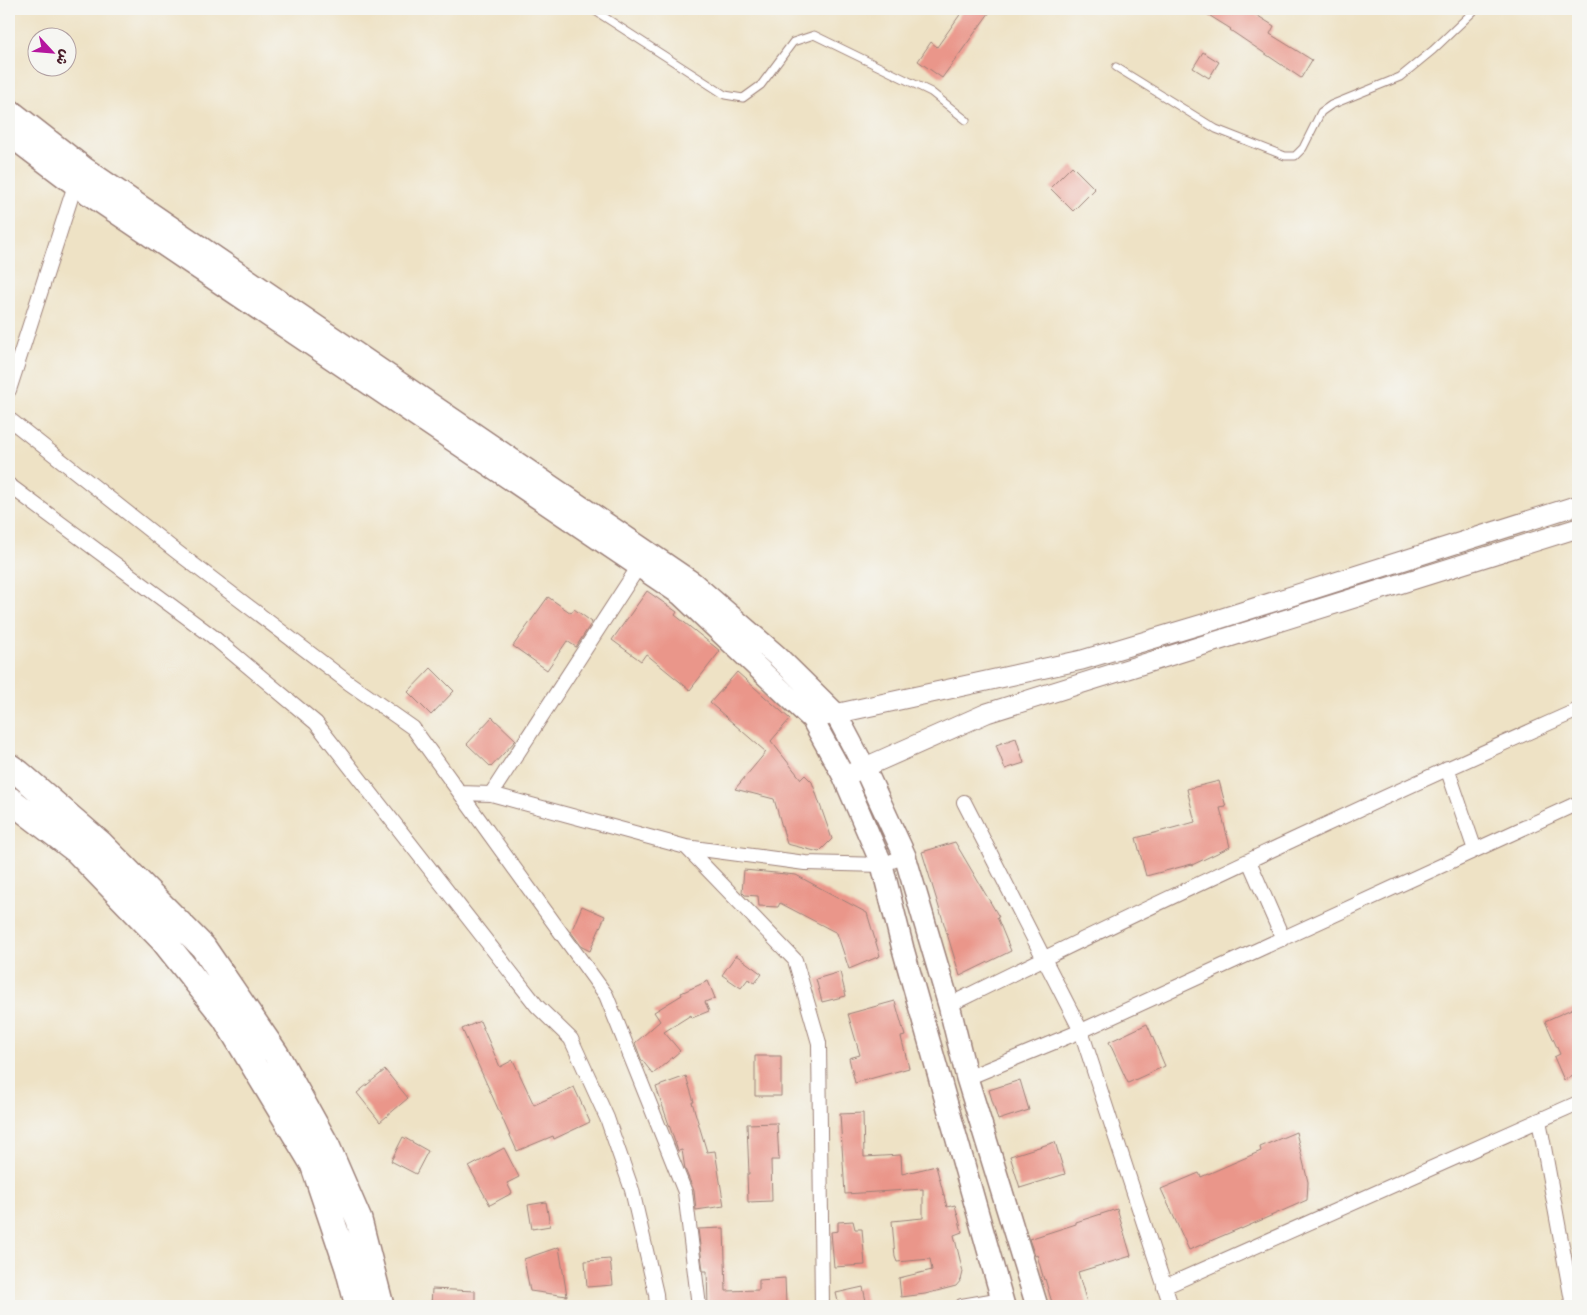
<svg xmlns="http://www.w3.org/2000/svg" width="1587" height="1315" font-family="'Architects Daughter','Playpen Sans Arabic',sans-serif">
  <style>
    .building { fill: #ea968a }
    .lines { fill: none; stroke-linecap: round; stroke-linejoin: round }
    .lane-casing { stroke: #9c8078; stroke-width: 9 }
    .street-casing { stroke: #9c8078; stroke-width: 16 }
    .secondary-casing { stroke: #9c8078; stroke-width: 21 }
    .primary-casing { stroke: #9c8078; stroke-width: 24 }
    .highway-casing { stroke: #9c8078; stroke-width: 28 }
    .lane { stroke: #fff; stroke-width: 7 }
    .street { stroke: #fff; stroke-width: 14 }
    .secondary { stroke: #fff; stroke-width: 19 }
    .primary { stroke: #fff; stroke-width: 21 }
    .highway { stroke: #fff; stroke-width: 25 }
  </style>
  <rect width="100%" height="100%" fill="#f6f6f2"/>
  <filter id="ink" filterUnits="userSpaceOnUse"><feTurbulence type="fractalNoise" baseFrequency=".02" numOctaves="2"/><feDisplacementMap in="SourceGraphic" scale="10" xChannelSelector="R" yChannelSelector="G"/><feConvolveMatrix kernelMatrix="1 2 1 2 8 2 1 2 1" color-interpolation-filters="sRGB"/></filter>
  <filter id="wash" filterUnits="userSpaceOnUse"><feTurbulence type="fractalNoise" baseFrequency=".0096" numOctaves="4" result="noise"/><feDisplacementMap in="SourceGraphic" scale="20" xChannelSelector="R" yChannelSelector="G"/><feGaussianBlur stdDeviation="1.12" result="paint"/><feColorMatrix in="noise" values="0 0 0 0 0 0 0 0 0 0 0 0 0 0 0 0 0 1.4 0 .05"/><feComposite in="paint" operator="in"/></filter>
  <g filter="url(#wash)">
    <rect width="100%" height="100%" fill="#eee2c5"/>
    <g id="blocks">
      <path class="building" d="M 964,9 L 992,9 L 942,78 L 918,61 L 931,42 L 937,47 Z
        M 1199,9 L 1247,9 L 1274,26 L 1270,34 L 1312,60 L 1301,78 L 1230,30 L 1231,29 Z
        M 1203,52 L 1219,62 L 1209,78 L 1193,68 Z
        M 1072,166 L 1095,189 L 1073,211 L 1050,188 Z
        M 647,591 L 677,612 L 675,615 L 720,651 L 690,690 L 646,654 L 641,661 L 612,640 Z
        M 548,597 L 571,613 L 574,609 L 592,622 L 576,647 L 567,641 L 547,670 L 513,646 Z
        M 431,668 L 454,691 L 431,715 L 408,692 Z
        M 737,672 L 790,719 L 771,741 L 801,779 L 805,775 L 812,782 L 832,839 L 819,852 L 787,844 L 774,799 L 735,789 L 766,752 L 710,703 Z
        M 492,717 L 516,740 L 491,767 L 467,744 Z
        M 1016,738 L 1024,763 L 1005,769 L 996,745 Z
        M 1219,781 L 1226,807 L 1220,808 L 1230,847 L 1192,865 L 1192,864 L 1146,876 L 1136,838 L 1195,822 L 1187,789 Z
        M 955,842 L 999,917 L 997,917 L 1011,951 L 960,976 L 922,852 Z
        M 744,870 L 796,875 L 867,913 L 880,956 L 849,969 L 837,933 L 780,903 L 778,907 L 759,906 L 758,896 L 745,895 L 742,892 Z
        M 582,906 L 605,916 L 590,951 L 582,947 L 571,932 Z
        M 736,955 L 762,974 L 755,983 L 748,979 L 741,988 L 722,975 Z
        M 840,972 L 846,996 L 822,1002 L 816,979 Z
        M 708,981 L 715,998 L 705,1002 L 709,1011 L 692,1018 L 691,1015 L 664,1032 L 680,1051 L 653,1074 L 641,1059 L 635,1043 L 660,1021 L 654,1012 L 682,995 L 681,993 Z
        M 895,1001 L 905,1036 L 901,1037 L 909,1068 L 855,1083 L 849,1058 L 860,1055 L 848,1014 Z
        M 1578,1006 L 1578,1074 L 1564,1080 L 1554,1057 L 1560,1054 L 1545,1021 Z
        M 480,1021 L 500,1067 L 513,1060 L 534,1105 L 574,1087 L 590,1122 L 554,1139 L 553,1136 L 517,1151 L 462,1029 Z
        M 1147,1024 L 1165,1066 L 1128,1083 L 1109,1042 Z
        M 755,1056 L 781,1056 L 781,1096 L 755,1096 Z
        M 385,1070 L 408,1098 L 380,1122 L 357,1093 Z
        M 686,1076 L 694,1102 L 692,1102 L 707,1152 L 715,1151 L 724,1206 L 696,1210 L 694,1191 L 685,1169 L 682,1150 L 678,1151 L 656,1087 Z
        M 1020,1080 L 1029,1110 L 998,1120 L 989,1090 Z
        M 863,1113 L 864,1157 L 901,1155 L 902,1174 L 936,1166 L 947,1207 L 955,1205 L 962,1232 L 954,1235 L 963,1272 L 961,1280 L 956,1286 L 925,1294 L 901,1297 L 899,1278 L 932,1270 L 930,1259 L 897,1262 L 895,1257 L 892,1221 L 923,1218 L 923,1189 L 845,1194 L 840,1114 Z
        M 777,1123 L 779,1160 L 771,1160 L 772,1201 L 748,1202 L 747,1174 L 749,1174 L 747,1124 Z
        M 1296,1132 L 1308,1182 L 1307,1200 L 1241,1229 L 1241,1228 L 1189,1250 L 1161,1189 L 1199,1173 L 1201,1177 L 1261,1151 L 1260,1147 Z
        M 403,1137 L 428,1151 L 416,1174 L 391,1161 Z
        M 1055,1142 L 1065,1174 L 1020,1188 L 1010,1156 Z
        M 504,1148 L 519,1177 L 507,1183 L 512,1193 L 490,1205 L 469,1167 Z
        M 546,1202 L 550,1226 L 532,1229 L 528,1205 Z
        M 1117,1209 L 1131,1256 L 1078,1272 L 1088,1306 L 1053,1306 L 1045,1279 L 1044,1280 L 1037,1255 L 1035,1256 L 1029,1239 L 1076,1224 L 1076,1222 Z
        M 853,1221 L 855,1229 L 862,1229 L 865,1265 L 834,1267 L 831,1232 L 838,1231 L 838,1222 Z
        M 724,1228 L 726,1291 L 759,1290 L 759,1280 L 785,1278 L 786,1304 L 708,1306 L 707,1271 L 703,1271 L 698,1229 Z
        M 559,1247 L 567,1296 L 530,1291 L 524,1259 Z
        M 610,1259 L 613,1285 L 587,1287 L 585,1261 Z
        M 863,1287 L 867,1306 L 839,1306 L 836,1293 Z
        M 432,1289 L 475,1291 L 475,1306 L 431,1306 Z"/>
    </g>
  </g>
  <g filter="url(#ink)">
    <use href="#blocks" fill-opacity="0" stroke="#9c8078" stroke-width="1"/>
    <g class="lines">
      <defs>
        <path id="lane" d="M 592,9 L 725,95 L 743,98 L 761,85 L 793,42 L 814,35 L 931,92 L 966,120
          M 1116,67 L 1216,129 L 1285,156 L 1295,156 L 1303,148 L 1321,112 L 1331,105 L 1400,77 L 1433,50 L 1476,9"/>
        <path id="street" d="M 9,390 L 75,185 L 79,180
          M 9,419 L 177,552 L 349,683 L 413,728 L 460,793
          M 9,485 L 212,636 L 316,723 L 537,1006 L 571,1039 L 607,1118 L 632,1190 L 656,1294 L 657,1306
          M 1447,768 L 1475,850
          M 491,794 L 639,566
          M 964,802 L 1081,1031 L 1171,1306
          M 686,847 L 795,960 L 819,1043 L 822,1306
          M 1249,861 L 1283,939
          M 949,1005 C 1157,902 1367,804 1578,710
          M 967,1078 L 1081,1031 L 1578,803
          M 1539,1120 L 1573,1306
          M 1164,1287 L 1578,1103
          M 699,1306 L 685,1192 L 606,995 L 460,793 L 491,794 L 686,847 L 805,863 L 882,865 L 905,856
          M 962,1306 L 1002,1299"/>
        <path id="secondary" d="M 812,719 L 1082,660 L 1213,621 L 1578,505
          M 852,773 L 987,713 L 1578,528"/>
        <path id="primary" d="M 9,109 L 86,169 L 693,583 L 777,656 L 836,714 L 864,767 L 905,856 L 949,1005 L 967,1078 L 1037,1306
          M 9,135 L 75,185 L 680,594 L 812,719 L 844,777 L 882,865 L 903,949 L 1004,1306"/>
        <path id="highway" d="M 9,766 L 19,773 L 101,844 L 203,947 L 276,1054 L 327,1146 L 359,1220 L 381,1306
          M 9,799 L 77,851 L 163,940 L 225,1018 L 313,1164 L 348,1268 L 358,1306"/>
      </defs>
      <use href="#lane" class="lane-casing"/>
      <use href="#street" class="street-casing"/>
      <use href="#secondary" class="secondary-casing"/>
      <use href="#primary" class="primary-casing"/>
      <use href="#highway" class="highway-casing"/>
      <use href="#lane" class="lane"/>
      <use href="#street" class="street"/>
      <use href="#secondary" class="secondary"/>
      <use href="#primary" class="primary"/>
      <use href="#highway" class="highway"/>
    </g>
  </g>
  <rect width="1587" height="1315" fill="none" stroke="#f6f6f2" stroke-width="30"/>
  <g transform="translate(52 52) rotate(116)"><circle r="24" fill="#f6f6f2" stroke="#b1a0a2"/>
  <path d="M0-4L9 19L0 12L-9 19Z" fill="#b5179e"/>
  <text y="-8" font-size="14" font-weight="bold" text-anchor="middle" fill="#4a1f2b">ش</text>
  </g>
</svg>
